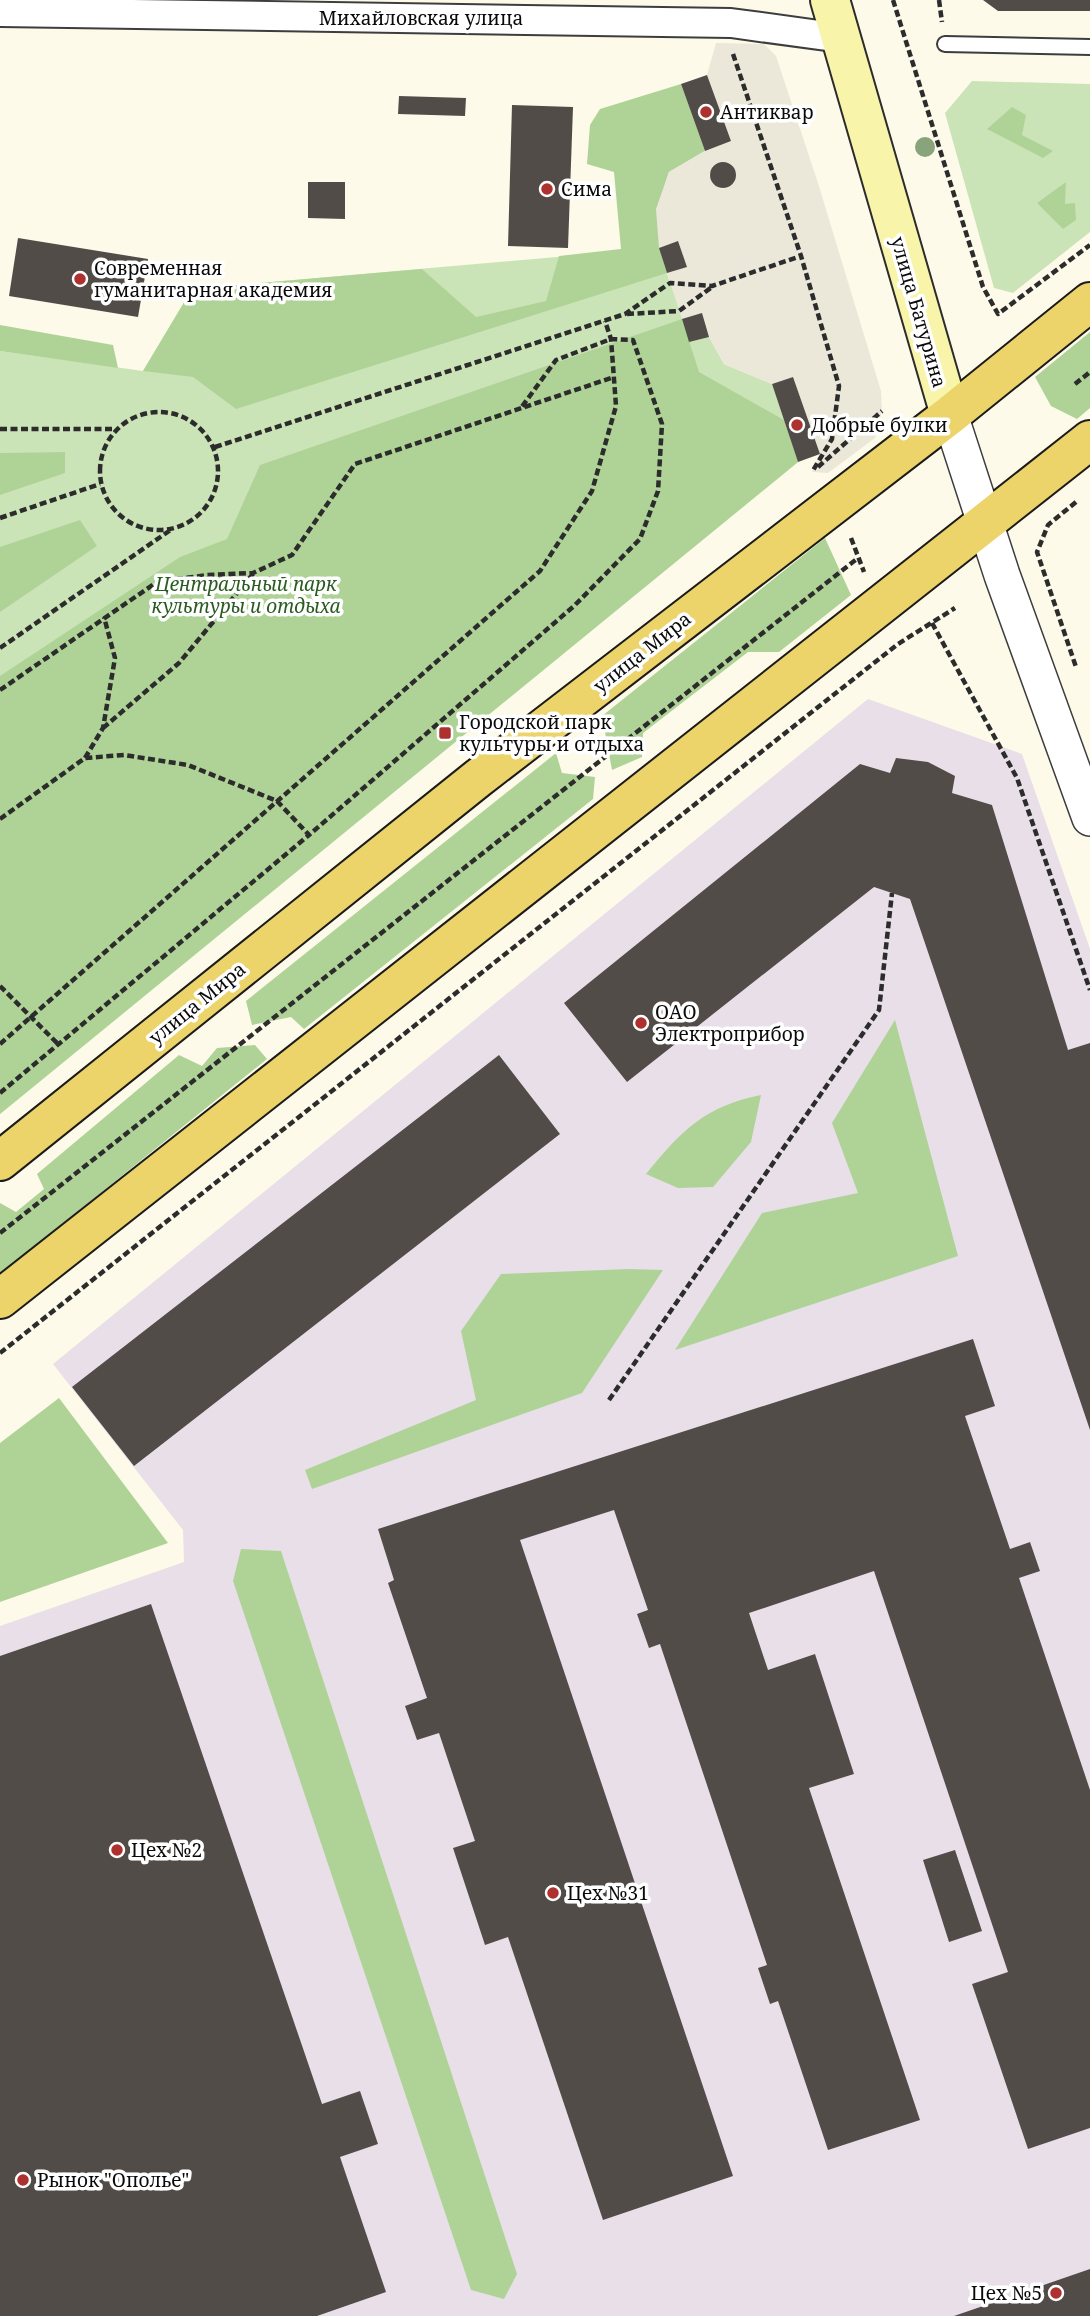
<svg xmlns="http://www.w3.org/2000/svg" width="1090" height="2316" font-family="'Noto Serif',serif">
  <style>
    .industrial { fill: #e8dfe9 }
    .green { fill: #cbe4b7 }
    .forest { fill: #afd397 }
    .plaza { fill: #ebe8da; fill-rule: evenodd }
    .building { fill: #524c48 }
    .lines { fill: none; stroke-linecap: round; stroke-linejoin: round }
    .service-casing { stroke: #3d3d3d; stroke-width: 18 }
    .minor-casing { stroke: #3d3d3d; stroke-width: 32 }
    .tertiary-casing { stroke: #3d3d3d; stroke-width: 38 }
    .secondary-casing { stroke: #2c2c2c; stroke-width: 42 }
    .primary-casing { stroke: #1b1b1b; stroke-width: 42 }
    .path { stroke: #2c2c2c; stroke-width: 4.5; stroke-dasharray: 7 3.5; stroke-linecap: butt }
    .service { stroke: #fff; stroke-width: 14 }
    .minor { stroke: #fff; stroke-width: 28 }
    .tertiary { stroke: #fff; stroke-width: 35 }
    .secondary { stroke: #f8f4aa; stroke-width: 38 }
    .primary { stroke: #ecd46a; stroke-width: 38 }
    .tree { fill: #89a37b }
    .poi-dot { fill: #ad312f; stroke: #fff; stroke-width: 2.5 }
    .labels { text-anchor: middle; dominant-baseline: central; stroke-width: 7; stroke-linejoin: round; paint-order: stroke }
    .street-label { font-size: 19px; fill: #0a0a0a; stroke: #fff }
    .poi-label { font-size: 19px; fill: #0a0a0a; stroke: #fff; text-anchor: start }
    .park-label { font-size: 19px; font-style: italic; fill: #2a5b21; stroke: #fff }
  </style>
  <rect width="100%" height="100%" fill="#fdfae9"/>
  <path class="industrial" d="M 868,699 L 1022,754 L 1090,949 L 1090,2316 L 93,2316 L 0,2044 L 0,1626 L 184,1562 L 183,1530 L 53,1364 Z"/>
  <path class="green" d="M 972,81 L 1090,84 L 1090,232 L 1013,293 L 994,288 L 945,113 Z
    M 659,248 L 670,283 L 702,313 L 709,337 L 724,364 L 772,384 L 798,462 L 0,1114 L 0,351 L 143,371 L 192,289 Z"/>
  <path class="forest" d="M 681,84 L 705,151 L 669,172 C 656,212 654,233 667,273 L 236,409 L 193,377 L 143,371 L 192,289 L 422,269 L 476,317 L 546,301 L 559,256 L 621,249 L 614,172 L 587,164 L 590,125 L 600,109 Z
    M 1012,107 L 1026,115 L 1022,135 L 1053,151 L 1043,158 L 987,129 Z
    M 1066,182 L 1065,204 L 1075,203 L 1076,220 L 1063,229 L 1037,203 Z
    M 682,319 L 699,372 L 784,420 L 798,462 L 0,1114 L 0,676 L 180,557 L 227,539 L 260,465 Z
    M 0,325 L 113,345 L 118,368 L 0,351 Z
    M 1090,332 L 1090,408 L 1077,419 L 1051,406 L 1035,377 Z
    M 65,452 L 65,473 L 0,495 L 0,453 Z
    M 80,520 L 97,546 L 0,612 L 0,547 Z
    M 825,538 L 851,595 L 779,652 L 748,652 L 643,733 L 642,757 L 612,770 L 602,716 Z
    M 556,753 L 562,773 L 595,777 L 593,799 L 304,1029 L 291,1017 L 252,1025 L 246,1001 Z
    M 895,1020 L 958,1256 L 675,1350 L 762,1213 L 858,1193 L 832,1123 Z
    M 255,1045 L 267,1059 L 0,1274 L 0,1203 L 16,1212 L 44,1189 L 37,1174 L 179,1055 L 202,1066 L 217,1048 Z
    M 761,1095 L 751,1142 L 713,1187 L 678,1188 L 646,1174 C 681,1131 705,1106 761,1095 Z
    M 629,1269 L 663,1270 L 582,1393 L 312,1489 L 305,1470 L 476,1400 L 461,1331 L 501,1274 Z
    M 59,1398 L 168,1543 L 0,1602 L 0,1443 Z
    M 241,1549 L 281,1551 L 517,2274 L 504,2299 L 471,2290 L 233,1581 Z"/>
  <path class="plaza" d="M 716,43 L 764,44 L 776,56 L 818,183 L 881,391 L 882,411 L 875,438 L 828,473 L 812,472 L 820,454 L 793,377 L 772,384 L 724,364 L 709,337 L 702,313 L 682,319 L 667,273 L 686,267 L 678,242 L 659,248 L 656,209 L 669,172 L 705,151 L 731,141 L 707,75 ZM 721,162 L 732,165 L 736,176 L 731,186 L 722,189 L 713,184 L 709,175 L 713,166 Z"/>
  <path class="building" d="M 983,0 L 1090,0 L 1090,11 L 998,11 Z
    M 707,75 L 731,141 L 705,151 L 681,84 Z
    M 399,96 L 466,98 L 465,116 L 398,114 Z
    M 512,105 L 573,107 L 568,248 L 508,246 Z
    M710 175a13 13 0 1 1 26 0a13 13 0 1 1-26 0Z
    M 308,182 L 345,182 L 345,219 L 308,218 Z
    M 18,238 L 148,259 L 138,317 L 9,296 Z
    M 678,241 L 687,267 L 667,273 L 659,248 Z
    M 702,313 L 709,337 L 689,342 L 682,319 Z
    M 793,377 L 820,454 L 798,462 L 772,384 Z
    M 896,758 L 928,762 L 955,776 L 952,793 L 992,805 L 1068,1050 L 1090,1043 L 1090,1430 L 910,899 L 874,887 L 627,1082 L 564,1003 L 860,764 L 890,773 Z
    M 499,1055 L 560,1134 L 134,1466 L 72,1387 Z
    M 973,1339 L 995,1406 L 965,1416 L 1010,1549 L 1030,1542 L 1040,1571 L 1019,1578 L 1090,1790 L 1090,2128 L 1028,2149 L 972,1984 L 1008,1972 L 874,1571 L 749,1613 L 768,1670 L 815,1654 L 854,1774 L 809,1788 L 920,2120 L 828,2150 L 778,2001 L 770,2004 L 758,1968 L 767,1965 L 660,1644 L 649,1648 L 637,1614 L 648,1610 L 614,1510 L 520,1540 L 733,2176 L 603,2220 L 508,1937 L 485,1945 L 453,1848 L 475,1841 L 439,1733 L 417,1740 L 405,1706 L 427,1698 L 388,1583 L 394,1580 L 378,1529 Z
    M 151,1604 L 322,2104 L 360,2091 L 378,2144 L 340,2157 L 386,2292 L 317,2316 L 0,2316 L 0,1656 Z
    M 955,1850 L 982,1931 L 949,1942 L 923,1860 Z
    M 1090,2269 L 1090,2316 L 954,2316 Z"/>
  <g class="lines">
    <defs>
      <path id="service" d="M 945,44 L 1090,47"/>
      <path id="minor" d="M 0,12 L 731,23 L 841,38"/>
      <path id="tertiary" d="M 950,415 L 1002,575 L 1090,818"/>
      <path id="secondary" d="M 830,0 L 950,415"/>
      <path id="primary" d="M 0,1161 L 477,779 L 950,415 L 1090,302
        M 0,1299 L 1090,440"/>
    </defs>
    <use href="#service" class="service-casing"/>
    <use href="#minor" class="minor-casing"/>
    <use href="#tertiary" class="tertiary-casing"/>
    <use href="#secondary" class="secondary-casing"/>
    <use href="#primary" class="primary-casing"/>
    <path class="path" d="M 893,0 L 983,287 L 998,314 L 1090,245
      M 939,0 L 942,22
      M 733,54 L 801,256 L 839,386 L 832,439 L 812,472
      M 627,314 L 679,311 L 712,287
      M 1075,384 L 1090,372
      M100 471a59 59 0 1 1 118 0a59 59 0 1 1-118 0Z
      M 0,429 L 115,429
      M 215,447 L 625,314 L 670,283 L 712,286 L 801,256
      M 818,467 L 882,411
      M 1076,502 L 1048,525 L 1037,552 L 1076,667
      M 0,518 L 100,484
      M 851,538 L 864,572
      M 932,623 L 1017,778 L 1090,990
      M 0,648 L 172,529
      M 0,690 L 157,582 L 207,575 L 253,573 L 292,555 L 355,464 L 614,377
      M 103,728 L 179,663 L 253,574
      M 85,758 L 103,728 L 115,658 L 104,617
      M 0,819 L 85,758 L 124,755 L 188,765 L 277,801 L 309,835 L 574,606 L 640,539 L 658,491 L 662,424 L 633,340 L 611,339 L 556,360 L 521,408
      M 0,986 L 59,1045
      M 0,1044 L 540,571 L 592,491 L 616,406 L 611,339 L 605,321
      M 0,1093 L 309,835
      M 0,1233 L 858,558
      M 0,1353 L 898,644 L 955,608
      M 609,1400 L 879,1010 L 892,893"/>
    <use href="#service" class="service"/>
    <use href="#minor" class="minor"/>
    <use href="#tertiary" class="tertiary"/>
    <use href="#secondary" class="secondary"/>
    <use href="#primary" class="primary"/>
  </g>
  <circle class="tree" cx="925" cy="147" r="10"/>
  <g class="poi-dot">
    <circle cx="706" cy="112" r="7"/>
    <circle cx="547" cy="189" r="7"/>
    <circle cx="80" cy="279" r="7"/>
    <circle cx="797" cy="425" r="7"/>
    <rect x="438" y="726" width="14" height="14" rx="3.5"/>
    <circle cx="641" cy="1023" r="7"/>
    <circle cx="117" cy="1850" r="7"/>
    <circle cx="553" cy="1893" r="7"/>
    <circle cx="23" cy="2180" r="7"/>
    <circle cx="1056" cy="2293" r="7"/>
  </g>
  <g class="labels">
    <g class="street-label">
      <text x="421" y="18">Михайловская улица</text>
      <text transform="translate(919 312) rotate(74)">улица Батурина</text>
      <text transform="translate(642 652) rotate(-38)">улица Мира</text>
      <text transform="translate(197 1003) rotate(-39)">улица Мира</text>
    </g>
    <g class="poi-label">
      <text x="720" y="112">Антиквар</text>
      <text x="561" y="189">Сима</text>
      <text x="94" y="268">Современная<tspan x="94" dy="22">гуманитарная академия</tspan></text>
      <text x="811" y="425">Добрые булки</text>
      <text x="459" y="722">Городской парк<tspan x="459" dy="22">культуры и отдыха</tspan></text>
      <text x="655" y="1012">ОАО<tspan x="655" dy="22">Электроприбор</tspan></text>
      <text x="131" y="1850">Цех №2</text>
      <text x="567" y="1893">Цех №31</text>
      <text x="37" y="2180">Рынок "Ополье"</text>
      <text x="1042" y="2293" text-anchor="end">Цех №5</text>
    </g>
    <g class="park-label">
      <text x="246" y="584">Центральный парк<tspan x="246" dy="22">культуры и отдыха</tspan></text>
    </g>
  </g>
</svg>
